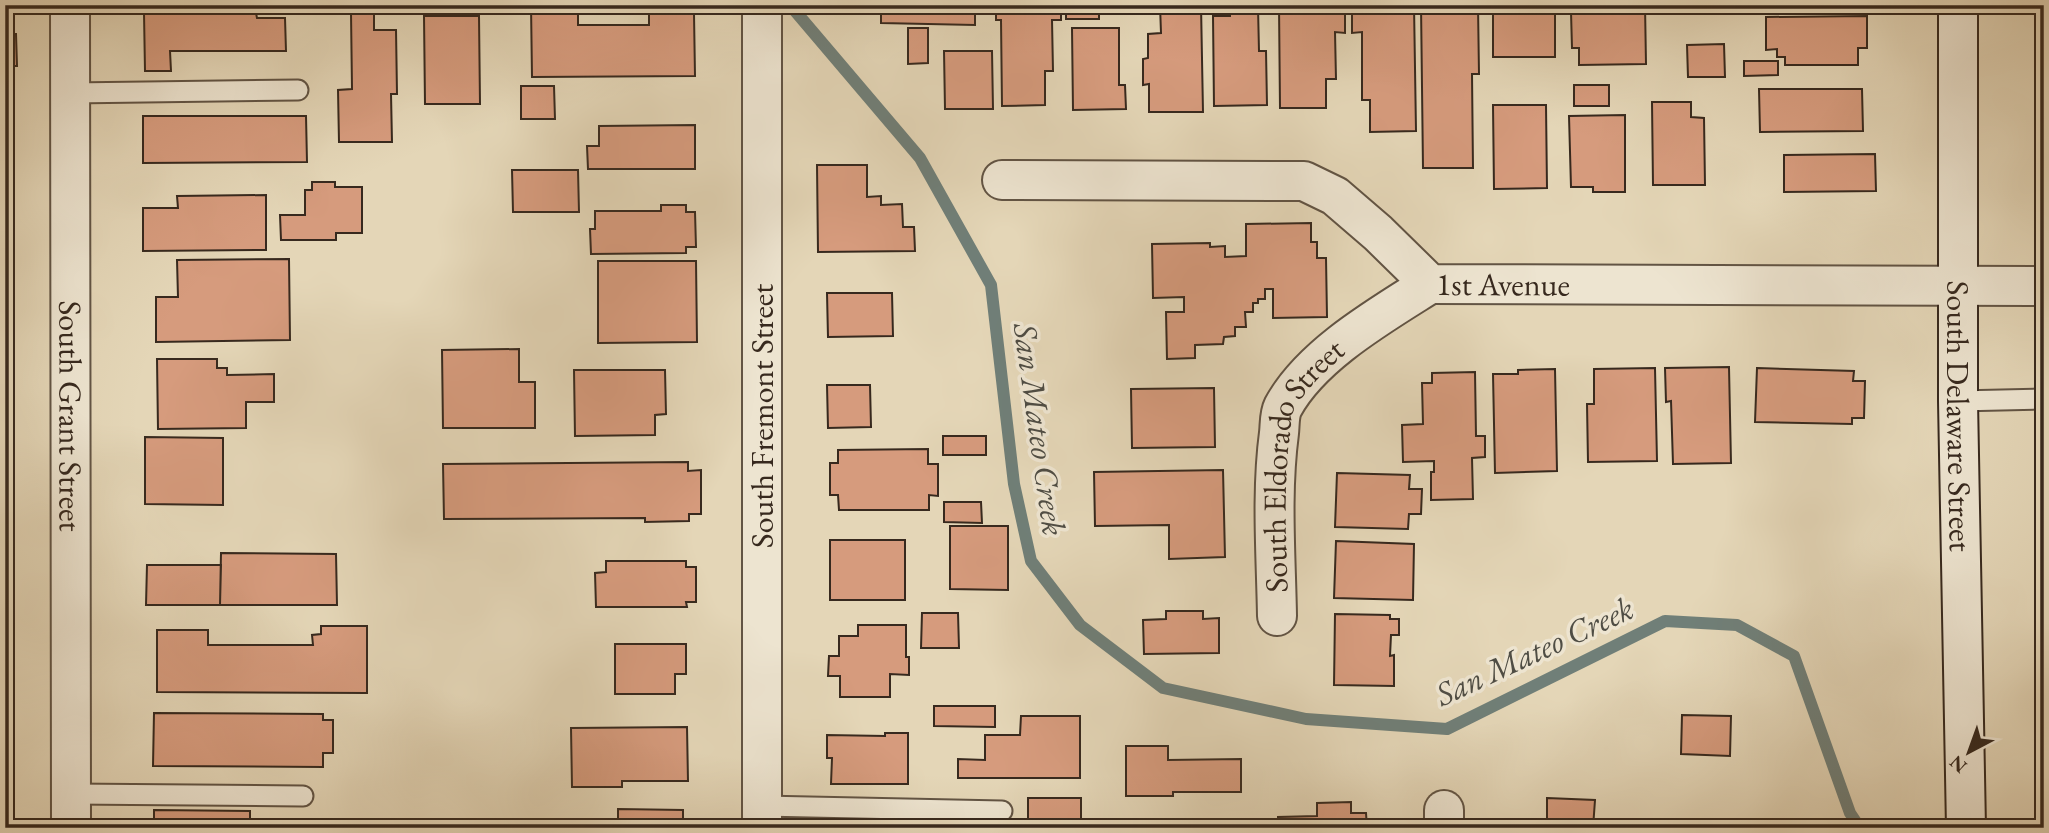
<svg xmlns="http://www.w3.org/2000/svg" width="2049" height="833" font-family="'EB Garamond',serif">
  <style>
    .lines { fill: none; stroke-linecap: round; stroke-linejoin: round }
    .stream { stroke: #707f78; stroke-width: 12 }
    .building { fill: #d69b7d; stroke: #37291e; stroke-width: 2 }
    .service-casing { stroke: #625444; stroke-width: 23 }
    .minor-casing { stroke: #625444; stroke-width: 42 }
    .secondary-casing { stroke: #37291e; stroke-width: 42 }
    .service { stroke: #ede4d0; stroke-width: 19 }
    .minor { stroke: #ede4d0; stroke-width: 38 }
    .secondary { stroke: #ede4d0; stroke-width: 38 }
    .labels { text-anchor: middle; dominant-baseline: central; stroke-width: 7; stroke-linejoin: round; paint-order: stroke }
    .street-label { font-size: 32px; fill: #37291e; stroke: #ede4d0 }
    .water-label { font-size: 33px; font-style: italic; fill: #4f4d44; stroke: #ede4d0 }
  </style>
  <rect width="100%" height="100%" fill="#e4d6b7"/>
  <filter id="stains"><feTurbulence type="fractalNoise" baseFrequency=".00286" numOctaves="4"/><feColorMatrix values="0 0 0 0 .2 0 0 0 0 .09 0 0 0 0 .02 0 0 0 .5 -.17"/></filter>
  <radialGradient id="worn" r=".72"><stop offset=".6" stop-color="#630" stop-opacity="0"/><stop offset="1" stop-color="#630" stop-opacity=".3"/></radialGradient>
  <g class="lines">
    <path class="stream" d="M 790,5 L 920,158 L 991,285 L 1014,484 L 1031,561 L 1080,625 L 1163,688 L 1306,719 L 1447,729 L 1665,621 L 1737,625 L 1794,656 L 1850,813 L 1860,828"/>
  </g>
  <path class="building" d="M 531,5 L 578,5 L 578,25 L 649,25 L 649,14 L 694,14 L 695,76 L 532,77 Z
    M 881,5 L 975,5 L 975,25 L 881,23 Z
    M 996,5 L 1061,5 L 1061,20 L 1052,20 L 1053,71 L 1045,71 L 1045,105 L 1002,106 L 1001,20 L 996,20 Z
    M 1066,5 L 1099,5 L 1099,19 L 1066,19 Z
    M 1160,5 L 1201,5 L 1203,112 L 1149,112 L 1149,84 L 1143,85 L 1143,59 L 1148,58 L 1148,34 L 1161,33 Z
    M 1279,5 L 1345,5 L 1345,33 L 1335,32 L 1336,79 L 1326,79 L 1326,108 L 1280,108 Z
    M 1352,5 L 1414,5 L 1416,131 L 1370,132 L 1370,100 L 1362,100 L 1362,32 L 1352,33 Z
    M 1421,5 L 1478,5 L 1479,74 L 1472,74 L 1473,168 L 1423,168 Z
    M 1493,5 L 1555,5 L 1555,57 L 1493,57 Z
    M 1582,5 L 1645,5 L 1646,64 L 1579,65 L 1579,48 L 1572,48 L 1571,12 L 1582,12 Z
    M 1230,7 L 1258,7 L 1259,51 L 1266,51 L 1267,105 L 1214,106 L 1213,16 L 1230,16 Z
    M 144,13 L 256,13 L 257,18 L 285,18 L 286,51 L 170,51 L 171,71 L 145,71 Z
    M 351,13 L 374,13 L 374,30 L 396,30 L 397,94 L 391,94 L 392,142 L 339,142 L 338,90 L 352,89 Z
    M 424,16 L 479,16 L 480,104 L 425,104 Z
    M 1867,16 L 1867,48 L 1858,48 L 1858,65 L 1785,65 L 1785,57 L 1777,57 L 1777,49 L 1766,50 L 1766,17 Z
    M 908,28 L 928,28 L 928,63 L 908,64 Z
    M 1072,28 L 1119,28 L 1119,85 L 1125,85 L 1126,109 L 1073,110 Z
    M 5,34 L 16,34 L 17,66 L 5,66 Z
    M 1724,44 L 1725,77 L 1688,77 L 1687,45 Z
    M 944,51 L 992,51 L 993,109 L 945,109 Z
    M 1744,61 L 1778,61 L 1778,75 L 1744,76 Z
    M 2036,63 L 2044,63 L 2044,126 L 2036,126 Z
    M 1574,85 L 1609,85 L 1609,106 L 1574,106 Z
    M 521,86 L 554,86 L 555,119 L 521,119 Z
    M 1759,89 L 1862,89 L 1863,131 L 1760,132 Z
    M 1652,102 L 1691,102 L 1691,117 L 1704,118 L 1705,185 L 1653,185 Z
    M 1493,105 L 1546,105 L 1547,188 L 1494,189 Z
    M 1625,115 L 1625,192 L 1593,192 L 1593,187 L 1571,187 L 1569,116 Z
    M 143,116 L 306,116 L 307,162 L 143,163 Z
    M 695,125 L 695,169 L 588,169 L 587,146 L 599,146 L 599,126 Z
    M 2040,134 L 2044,134 L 2044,211 L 2040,211 Z
    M 1875,154 L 1876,191 L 1784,192 L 1784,155 Z
    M 817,165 L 867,165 L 867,197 L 881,196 L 881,205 L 902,204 L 903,227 L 914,227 L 915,251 L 818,252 Z
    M 512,170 L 578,170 L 579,212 L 513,212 Z
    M 312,182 L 335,182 L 335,187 L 362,187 L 362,233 L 336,233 L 336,240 L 281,240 L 280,215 L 305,215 L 305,190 L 312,190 Z
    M 266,195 L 266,250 L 143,251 L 143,208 L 178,208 L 177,196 Z
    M 661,205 L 686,205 L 686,212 L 695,212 L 696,247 L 686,247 L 686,253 L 591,254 L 590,229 L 595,229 L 595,211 L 661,211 Z
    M 1311,223 L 1311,242 L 1317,242 L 1317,258 L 1326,258 L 1327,317 L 1273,318 L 1273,289 L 1265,289 L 1265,299 L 1258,299 L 1258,303 L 1253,303 L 1253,312 L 1245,312 L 1246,327 L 1235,327 L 1235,336 L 1224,337 L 1223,344 L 1195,345 L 1195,358 L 1167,359 L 1166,312 L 1184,312 L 1184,297 L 1153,298 L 1152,244 L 1210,243 L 1210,247 L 1225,246 L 1225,257 L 1246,256 L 1246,224 Z
    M 289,259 L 290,340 L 156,342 L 156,297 L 178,297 L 177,260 Z
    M 598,261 L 696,261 L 697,342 L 598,343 Z
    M 827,293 L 892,293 L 893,336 L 828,337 Z
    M 519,349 L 519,382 L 535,382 L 535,428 L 443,428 L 442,350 Z
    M 157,359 L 217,359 L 217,368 L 227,368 L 227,375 L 274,374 L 274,402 L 246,402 L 246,428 L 158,429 Z
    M 1729,367 L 1731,463 L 1673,464 L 1671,401 L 1666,402 L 1665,368 Z
    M 1655,368 L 1657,461 L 1588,462 L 1587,404 L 1594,404 L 1594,369 Z
    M 1757,368 L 1854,371 L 1853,381 L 1865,381 L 1864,418 L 1852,418 L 1852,424 L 1755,422 Z
    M 1555,369 L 1557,471 L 1495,473 L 1493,374 L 1518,374 L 1518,370 Z
    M 574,370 L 665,370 L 666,414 L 655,415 L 655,435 L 575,436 Z
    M 1475,372 L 1476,436 L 1485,436 L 1485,457 L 1472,458 L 1473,499 L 1431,500 L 1431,472 L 1434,472 L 1434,461 L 1403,462 L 1402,425 L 1423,424 L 1422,383 L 1432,383 L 1432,373 Z
    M 827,385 L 870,385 L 871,427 L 828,428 Z
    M 1214,388 L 1215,447 L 1132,448 L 1131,389 Z
    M 943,436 L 986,436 L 986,455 L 943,455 Z
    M 145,437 L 223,438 L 223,505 L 145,504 Z
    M 928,449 L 928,464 L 938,464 L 938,496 L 929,495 L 929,510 L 839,510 L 838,495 L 830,495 L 830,463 L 838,463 L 838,450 Z
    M 688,462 L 688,471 L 701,470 L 701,514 L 689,514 L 689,521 L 645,522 L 645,518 L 444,519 L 443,464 Z
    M 1223,470 L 1225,557 L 1169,559 L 1169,525 L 1095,526 L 1094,472 Z
    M 1337,473 L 1410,475 L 1409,489 L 1422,489 L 1421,514 L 1409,514 L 1408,529 L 1335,527 Z
    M 944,502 L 981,502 L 982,523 L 944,522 Z
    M 950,526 L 1008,526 L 1008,590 L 950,589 Z
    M 2041,539 L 2044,539 L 2044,591 L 2041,591 Z
    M 830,540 L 905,540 L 905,600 L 830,600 Z
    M 1336,541 L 1414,544 L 1413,600 L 1334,598 Z
    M 221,553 L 336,554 L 337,605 L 220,605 Z
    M 606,561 L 686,561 L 686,567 L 696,567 L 696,602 L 686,602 L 687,607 L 596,607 L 595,573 L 606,572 Z
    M 147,565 L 221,565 L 220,605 L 146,605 Z
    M 2039,603 L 2044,603 L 2044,654 L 2040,654 Z
    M 1166,611 L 1203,611 L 1203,619 L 1219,618 L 1219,653 L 1144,654 L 1143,620 L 1166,619 Z
    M 922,613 L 958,613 L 959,648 L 921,648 Z
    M 1335,614 L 1390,615 L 1390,619 L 1399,619 L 1399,635 L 1391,635 L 1390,656 L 1394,655 L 1394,686 L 1334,685 Z
    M 858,625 L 906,625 L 906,657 L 909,657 L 909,675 L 890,674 L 890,697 L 840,697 L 840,676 L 828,676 L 829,656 L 839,656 L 839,636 L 858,636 Z
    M 321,626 L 367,626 L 367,693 L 157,692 L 157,630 L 208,630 L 208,645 L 313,645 L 312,635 L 321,634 Z
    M 615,644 L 686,644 L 686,674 L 675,674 L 675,694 L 615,694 Z
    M 2038,670 L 2044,670 L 2044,720 L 2039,720 Z
    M 934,706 L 995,706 L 995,727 L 934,726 Z
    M 154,713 L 323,714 L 323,720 L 333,720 L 333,753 L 323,753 L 323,767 L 153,766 Z
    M 1682,715 L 1731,716 L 1730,756 L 1681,754 Z
    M 1021,716 L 1080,716 L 1080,778 L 958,778 L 958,759 L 985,760 L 985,735 L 1020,735 Z
    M 687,727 L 688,781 L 622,781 L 622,787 L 572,787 L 571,728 Z
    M 885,733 L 908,733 L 908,784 L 831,784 L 832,758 L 827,758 L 827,735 L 885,736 Z
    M 2044,738 L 2044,789 L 2040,789 L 2040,739 Z
    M 1126,746 L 1168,746 L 1168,760 L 1241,759 L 1241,792 L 1173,792 L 1173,796 L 1126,796 Z
    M 1028,798 L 1081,798 L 1081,828 L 820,828 L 820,816 L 882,816 L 882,823 L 1028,823 Z
    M 1547,798 L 1595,800 L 1593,828 L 1517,828 L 1518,820 L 1547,821 Z
    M 1351,802 L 1351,813 L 1366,813 L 1367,828 L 1278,828 L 1278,817 L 1317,816 L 1317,803 Z
    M 618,809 L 683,810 L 683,828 L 618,828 Z
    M 154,810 L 250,811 L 250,828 L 154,828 Z"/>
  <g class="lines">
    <defs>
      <path id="service" d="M 71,93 L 298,90
        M 1958,401 L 2044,399
        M 71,794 L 303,796
        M 762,806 L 1002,811"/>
      <g id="minor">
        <path id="s1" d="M 70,5 L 71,828"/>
        <path id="s2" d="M 1002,180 L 1304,181 L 1335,196 L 1378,233 L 1430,284 L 2044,286"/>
        <path id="s3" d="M 1277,616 C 1276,556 1271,493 1279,433 C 1280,425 1279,415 1283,407 C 1311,355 1381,315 1430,284"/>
        <path d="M 762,828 L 762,5"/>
        <path d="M 1444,828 L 1444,810"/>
      </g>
      <g id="secondary">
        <path id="s4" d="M 1958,5 L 1958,401 L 1966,828"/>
      </g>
    </defs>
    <use href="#service" class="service-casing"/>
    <use href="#minor" class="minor-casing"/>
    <use href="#secondary" class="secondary-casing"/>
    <use href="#service" class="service"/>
    <use href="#minor" class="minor"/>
    <use href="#secondary" class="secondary"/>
  </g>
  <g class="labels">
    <g class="street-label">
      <text stroke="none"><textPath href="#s2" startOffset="539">1st Avenue</textPath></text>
      <text stroke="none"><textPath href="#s1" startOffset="411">South Grant Street</textPath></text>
      <text transform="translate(762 416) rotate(-90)">South Fremont Street</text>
      <text stroke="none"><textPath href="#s4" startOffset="411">South Delaware Street</textPath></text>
      <text stroke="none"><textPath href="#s3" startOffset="159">South Eldorado Street</textPath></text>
    </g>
    <g class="water-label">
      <text transform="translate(1040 429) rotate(82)">San Mateo Creek</text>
      <text transform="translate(1534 651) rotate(-25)">San Mateo Creek</text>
    </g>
  </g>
  <rect width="2049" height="833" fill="none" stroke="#e4d6b7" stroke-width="28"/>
  <rect x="7" y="7" width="2035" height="819" fill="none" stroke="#37291e" stroke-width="3.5"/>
  <rect x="14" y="14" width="2021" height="805" fill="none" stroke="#37291e" stroke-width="2"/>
  <g transform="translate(1969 752) rotate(221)" stroke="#ede4d0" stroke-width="5" paint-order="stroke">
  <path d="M0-5L12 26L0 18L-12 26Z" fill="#37291e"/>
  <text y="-10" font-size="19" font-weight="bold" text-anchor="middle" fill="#37291e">N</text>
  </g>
  <rect width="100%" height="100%" filter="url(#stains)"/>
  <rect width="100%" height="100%" fill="url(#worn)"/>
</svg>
